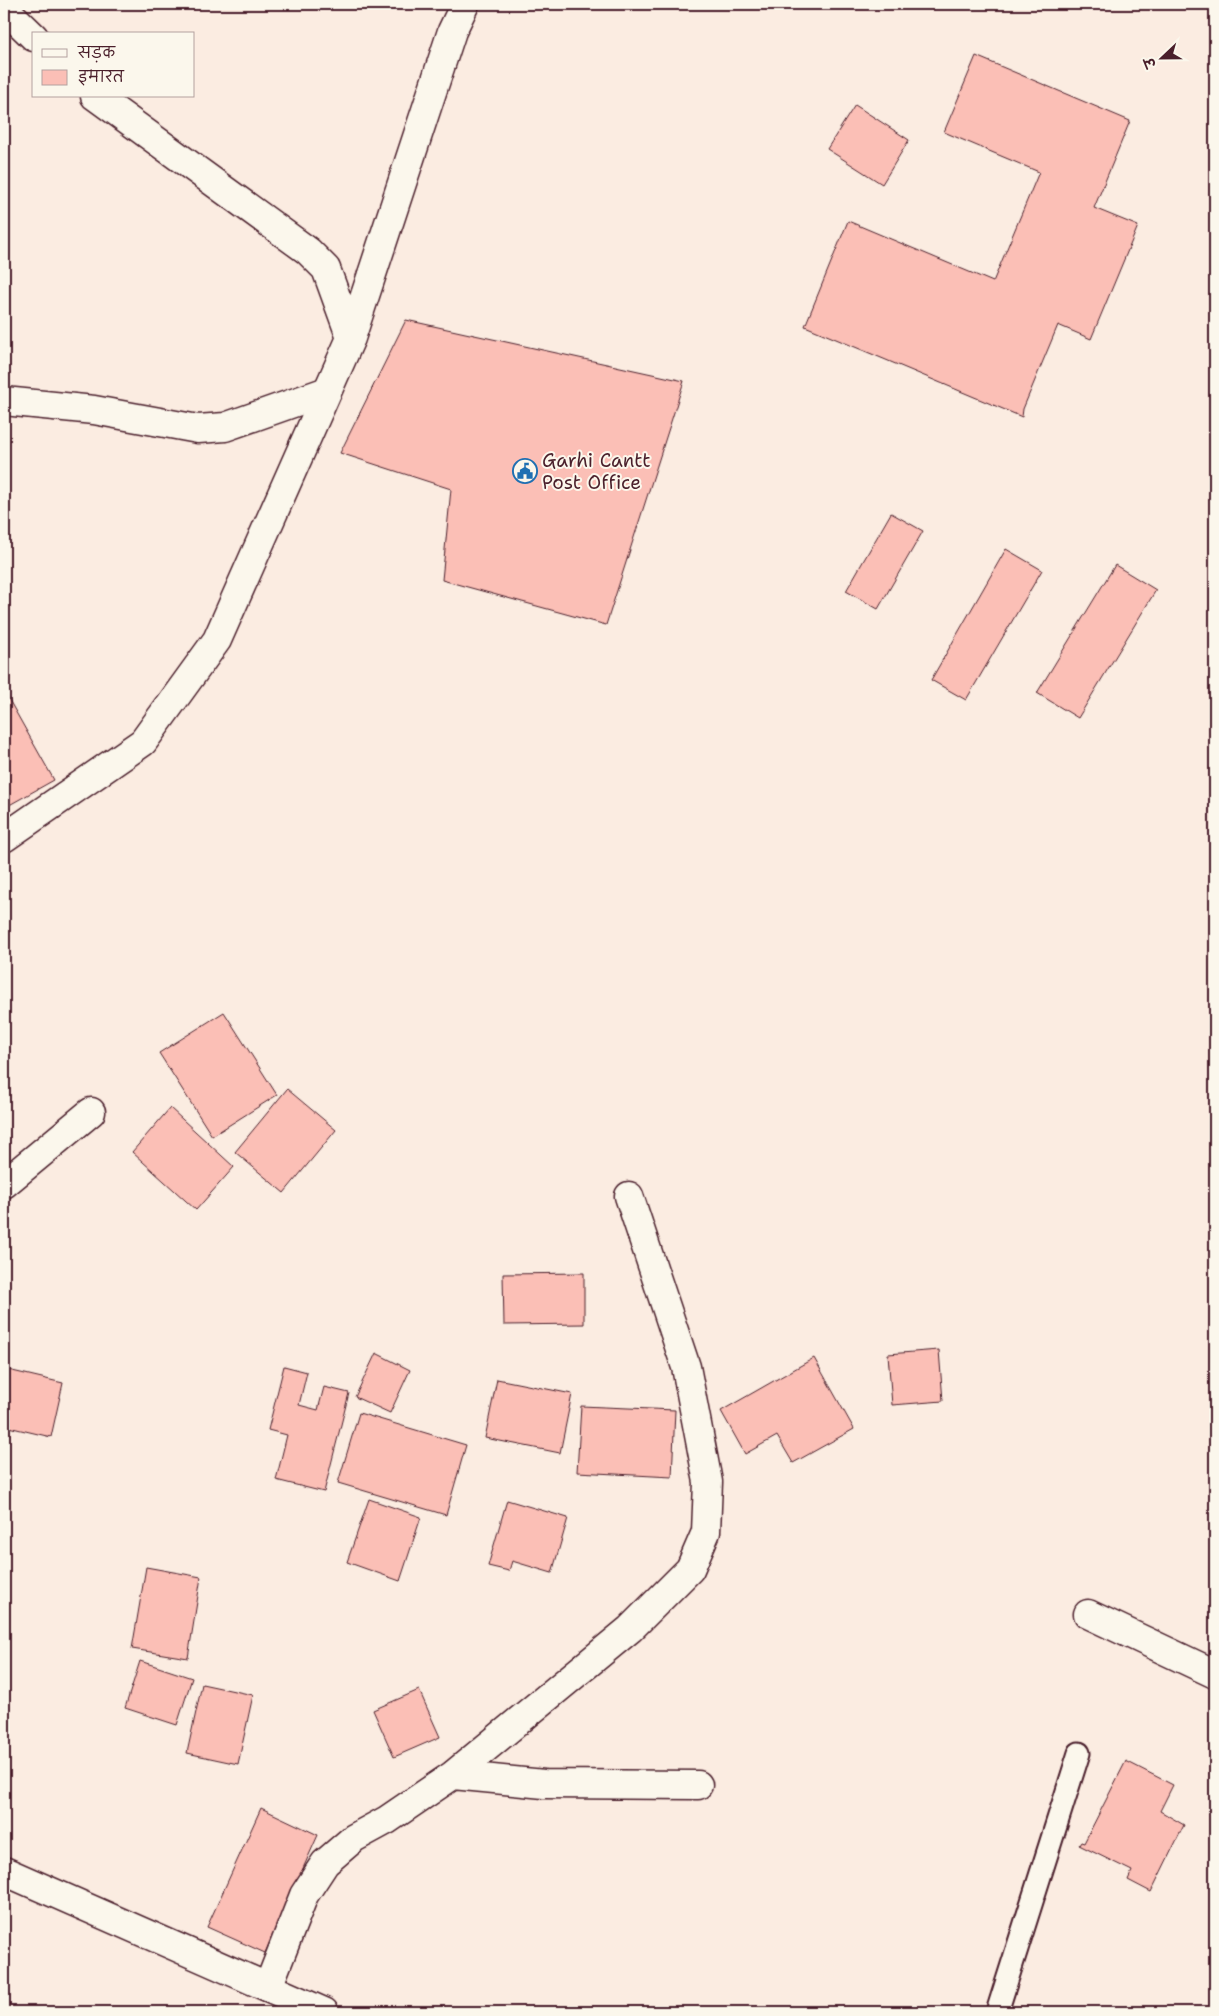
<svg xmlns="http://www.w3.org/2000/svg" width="1219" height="2016" font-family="'Shantell Sans','Playpen Sans Deva',sans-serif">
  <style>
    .building { fill: #fbbfb6; stroke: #4a1f2b }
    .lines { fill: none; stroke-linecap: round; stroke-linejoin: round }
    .lane-casing { stroke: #4a1f2b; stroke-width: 25 }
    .street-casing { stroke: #4a1f2b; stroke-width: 31 }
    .secondary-casing { stroke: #4a1f2b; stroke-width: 31 }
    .lane { stroke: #fbf7ec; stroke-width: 21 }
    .street { stroke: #fbf7ec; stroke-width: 28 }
    .secondary { stroke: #fbf7ec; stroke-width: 28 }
    .labels { text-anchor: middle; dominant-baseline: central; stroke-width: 4; stroke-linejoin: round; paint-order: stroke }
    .poi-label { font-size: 19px; fill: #4a1f2b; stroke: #fbf7ec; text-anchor: start }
  </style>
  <rect width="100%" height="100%" fill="#fbece1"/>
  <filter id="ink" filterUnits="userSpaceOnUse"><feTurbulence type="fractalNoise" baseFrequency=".02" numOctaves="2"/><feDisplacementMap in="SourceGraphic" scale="10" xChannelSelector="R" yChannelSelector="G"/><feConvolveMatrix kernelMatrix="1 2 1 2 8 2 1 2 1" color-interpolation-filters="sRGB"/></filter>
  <g filter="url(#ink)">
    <path class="building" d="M 976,56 L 1130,121 L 1094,208 L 1138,226 L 1091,339 L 1058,325 L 1023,409 L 1022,417 L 805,326 L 848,221 L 993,282 L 1039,172 L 944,132 Z
      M 855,105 L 909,140 L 882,184 L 827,149 Z
      M 406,320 L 684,381 L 606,625 L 442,580 L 451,489 L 340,453 Z
      M 891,513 L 923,531 L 878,609 L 846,591 Z
      M 1006,549 L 1042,570 L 966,700 L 931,680 Z
      M 1115,565 L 1156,590 L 1078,718 L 1037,693 Z
      M 4,691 L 54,780 L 4,808 Z
      M 224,1012 L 277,1095 L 212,1136 L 159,1053 Z
      M 287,1089 L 336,1130 L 284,1193 L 235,1152 Z
      M 170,1108 L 234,1167 L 196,1210 L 132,1152 Z
      M 584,1273 L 584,1324 L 504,1325 L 503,1274 Z
      M 939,1350 L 943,1401 L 892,1405 L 888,1354 Z
      M 376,1353 L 410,1370 L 390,1413 L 355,1397 Z
      M 814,1358 L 854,1429 L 793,1463 L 777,1436 L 745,1454 L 721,1411 Z
      M 284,1366 L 307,1372 L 299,1405 L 318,1410 L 324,1387 L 349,1393 L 324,1492 L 276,1480 L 287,1435 L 268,1430 Z
      M 4,1369 L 63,1383 L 51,1437 L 4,1426 Z
      M 497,1379 L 572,1394 L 560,1453 L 485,1438 Z
      M 581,1406 L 675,1410 L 672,1477 L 577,1472 Z
      M 359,1413 L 466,1445 L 446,1515 L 338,1483 Z
      M 369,1499 L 421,1517 L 400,1581 L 347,1562 Z
      M 507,1500 L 568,1518 L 552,1573 L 512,1561 L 509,1571 L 488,1566 Z
      M 146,1567 L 201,1577 L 188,1658 L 132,1649 Z
      M 140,1661 L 192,1678 L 177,1725 L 125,1708 Z
      M 202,1684 L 253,1695 L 238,1764 L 187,1753 Z
      M 419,1690 L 440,1737 L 394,1757 L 373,1710 Z
      M 1126,1761 L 1173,1785 L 1160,1811 L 1184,1825 L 1151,1892 L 1128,1880 L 1132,1871 L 1079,1845 L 1081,1842 L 1084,1843 Z
      M 261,1808 L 318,1835 L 265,1953 L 207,1927 Z"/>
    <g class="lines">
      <defs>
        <path id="lane" d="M 997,2012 L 1079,1753"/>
        <path id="street" d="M 4,401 L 94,410 L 198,429 L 225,427 L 327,391
          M 4,1184 L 91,1112
          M 1088,1614 L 1215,1674
          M 453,1775 L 544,1784 L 698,1785
          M 268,1987 L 304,1895 L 325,1863 L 354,1838 L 387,1820 L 453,1775 L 630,1629 L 690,1569 L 706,1532 L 708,1482 L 686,1367 L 629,1196"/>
        <path id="secondary" d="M 4,8 L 34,37
          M 95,96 L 308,251 L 326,269 L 351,338
          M 4,838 L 143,742 L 217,640 L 351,338 L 452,31 L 465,4
          M 4,1871 L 324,2012"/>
      </defs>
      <use href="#lane" class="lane-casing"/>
      <use href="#street" class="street-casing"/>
      <use href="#secondary" class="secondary-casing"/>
      <use href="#lane" class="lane"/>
      <use href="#street" class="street"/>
      <use href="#secondary" class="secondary"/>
    </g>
  </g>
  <defs>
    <symbol id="civic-ring" viewBox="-11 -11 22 22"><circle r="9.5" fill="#fbf7ec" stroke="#1f6fb2" stroke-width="1.5"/><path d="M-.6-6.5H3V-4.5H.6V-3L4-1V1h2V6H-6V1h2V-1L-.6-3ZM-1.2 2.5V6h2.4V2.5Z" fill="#1f6fb2"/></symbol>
  </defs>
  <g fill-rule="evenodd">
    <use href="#civic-ring" x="511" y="457" width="28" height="28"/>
  </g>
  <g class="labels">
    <g class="poi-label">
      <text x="542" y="460">Garhi Cantt<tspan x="542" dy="22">Post Office</tspan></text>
    </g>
  </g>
  <rect width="1219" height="2016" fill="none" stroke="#fbf7ec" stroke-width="20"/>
  <rect x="10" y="10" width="1199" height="1996" fill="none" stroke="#4a1f2b" stroke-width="2" filter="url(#ink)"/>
  <rect x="32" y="32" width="162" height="65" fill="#fbf7ec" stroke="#b4a19f"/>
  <rect x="42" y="49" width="25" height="8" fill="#fbf7ec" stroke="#b4a19f"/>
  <text x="78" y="58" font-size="15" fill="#4a1f2b">सड़क</text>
  <rect x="42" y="70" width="25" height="15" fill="#fbbfb6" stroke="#b4a19f"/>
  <text x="78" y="82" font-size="15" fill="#4a1f2b">इमारत</text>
  <g transform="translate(1162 58) rotate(248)" stroke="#fbf7ec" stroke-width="4" paint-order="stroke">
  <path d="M0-4L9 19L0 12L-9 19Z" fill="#4a1f2b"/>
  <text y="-8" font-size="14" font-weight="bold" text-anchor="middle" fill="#4a1f2b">उ</text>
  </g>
</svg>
